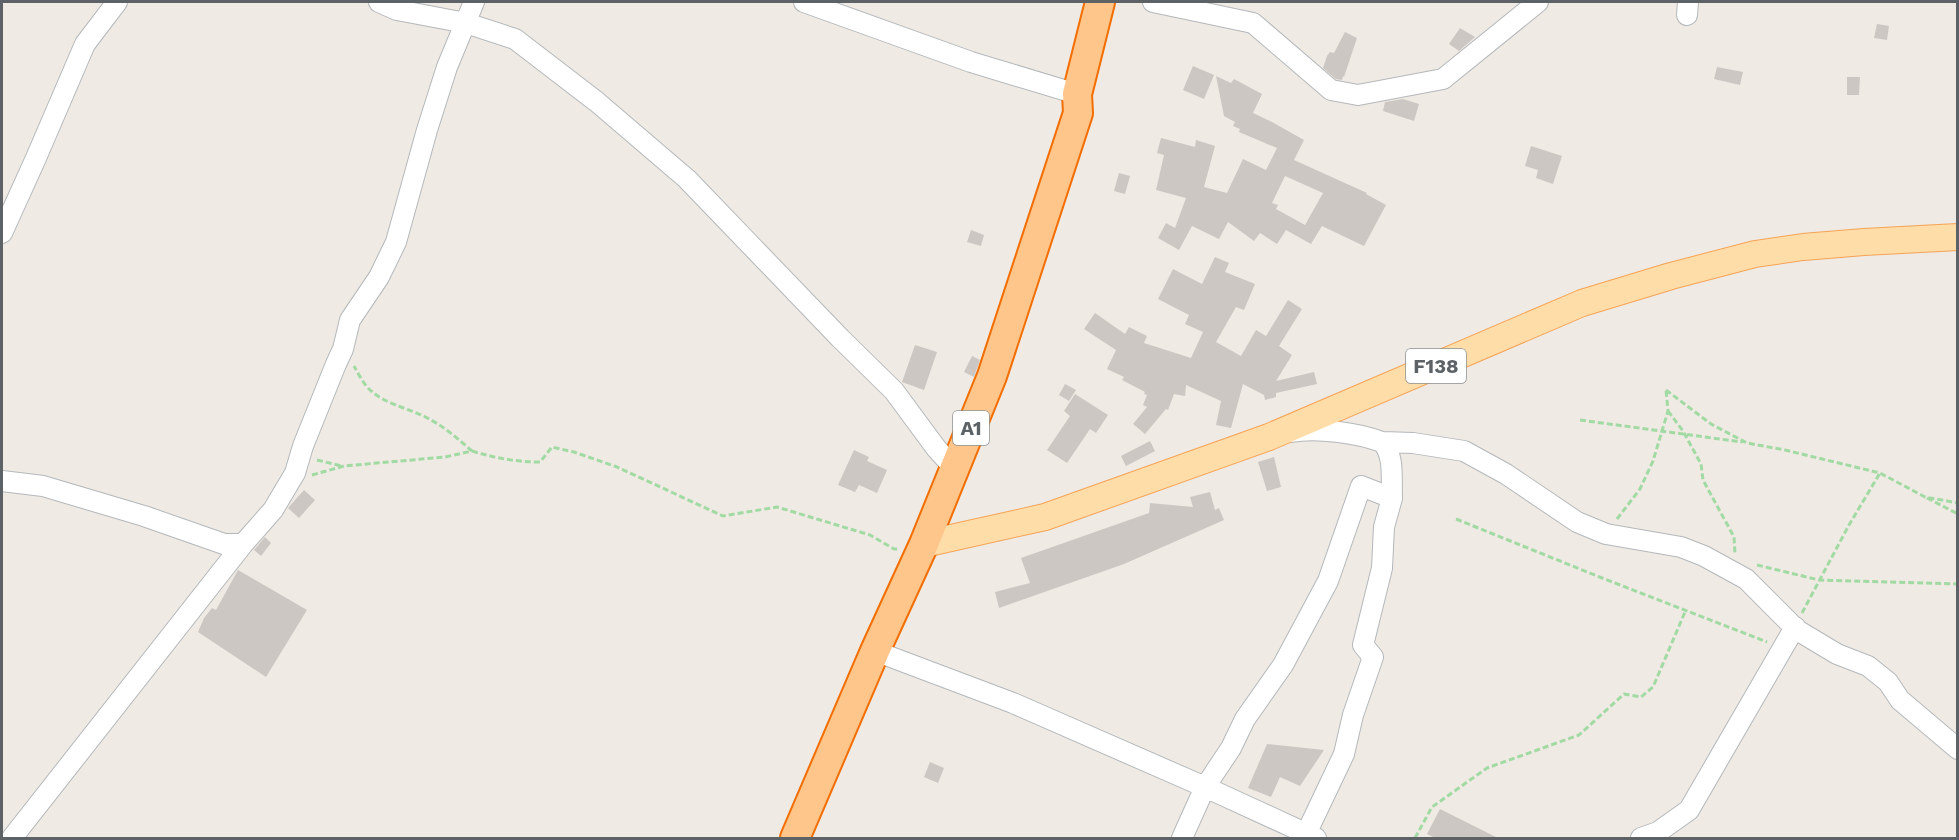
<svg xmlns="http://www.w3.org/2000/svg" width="1959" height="840" font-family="'Work Sans',sans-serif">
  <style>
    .building { fill: #ccc7c3; fill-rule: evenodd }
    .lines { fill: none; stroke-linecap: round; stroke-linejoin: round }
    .minor-casing { stroke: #b4b8bb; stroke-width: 22 }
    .major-casing { stroke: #f6a355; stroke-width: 28 }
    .highway-casing { stroke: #f36e00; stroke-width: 32 }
    .path { stroke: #a2daa3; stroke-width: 3; stroke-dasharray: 6 3; stroke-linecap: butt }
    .minor { stroke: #fff; stroke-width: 20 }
    .major { stroke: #ffdda9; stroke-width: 26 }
    .highway { stroke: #ffc68b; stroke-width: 28 }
    .labels { text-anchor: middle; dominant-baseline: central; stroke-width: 5; stroke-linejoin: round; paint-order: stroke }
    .shield { fill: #fff; stroke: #8d9193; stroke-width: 1.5 }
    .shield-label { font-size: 20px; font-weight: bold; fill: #5c6265 }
  </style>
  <rect width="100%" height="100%" fill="#efeae4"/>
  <path class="building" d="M 1877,24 L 1889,26 L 1887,40 L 1874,38 Z
    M 1460,28 L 1475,37 L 1459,51 L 1449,44 Z
    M 1345,32 L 1357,38 L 1344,77 L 1343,76 L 1342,80 L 1336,79 L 1323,68 L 1327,56 L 1330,52 L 1334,53 Z
    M 1193,66 L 1214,75 L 1204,99 L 1183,90 Z
    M 1717,67 L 1743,72 L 1740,85 L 1714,79 Z
    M 1216,76 L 1231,83 L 1234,79 L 1262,94 L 1253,113 L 1272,122 L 1304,140 L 1294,160 L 1367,193 L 1366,194 L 1386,205 L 1364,246 L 1322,226 L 1311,244 L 1286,230 L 1277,244 L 1260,233 L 1254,241 L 1228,222 L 1219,239 L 1192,226 L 1179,250 L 1158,238 L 1166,223 L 1175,228 L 1186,198 L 1156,190 L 1164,155 L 1157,153 L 1161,138 L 1195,147 L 1196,140 L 1215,146 L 1204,187 L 1227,193 L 1243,159 L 1266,170 L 1277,148 L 1239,132 L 1240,129 L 1233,126 L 1235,122 L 1224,116 ZM 1285,176 L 1323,193 L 1305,225 L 1276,209 L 1278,205 L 1272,203 Z
    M 1847,77 L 1860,77 L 1859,95 L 1847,95 Z
    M 1403,99 L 1419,104 L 1414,121 L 1383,111 L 1385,102 Z
    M 1531,146 L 1562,156 L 1553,184 L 1536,178 L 1538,170 L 1525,166 Z
    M 1119,173 L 1130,176 L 1125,194 L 1114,191 Z
    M 971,230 L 984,235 L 981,246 L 967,242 Z
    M 1215,257 L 1229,263 L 1225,272 L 1255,284 L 1244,310 L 1236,307 L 1216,342 L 1241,356 L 1256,330 L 1266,336 L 1288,300 L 1302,309 L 1279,346 L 1292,355 L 1276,381 L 1314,372 L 1317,384 L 1276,393 L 1276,397 L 1265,400 L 1264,395 L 1243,384 L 1231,428 L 1216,425 L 1221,401 L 1186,385 L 1185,396 L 1174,394 L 1168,410 L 1166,409 L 1145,434 L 1133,424 L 1147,407 L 1143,405 L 1147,395 L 1144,394 L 1145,392 L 1122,380 L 1124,377 L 1107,369 L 1116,350 L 1084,329 L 1095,313 L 1125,334 L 1129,327 L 1147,336 L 1144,343 L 1191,358 L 1203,332 L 1185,324 L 1189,315 L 1158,299 L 1173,269 L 1202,284 Z
    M 915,345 L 937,352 L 924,390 L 902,382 Z
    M 972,356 L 980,360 L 974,377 L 964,372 Z
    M 1065,384 L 1076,390 L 1069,401 L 1059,395 Z
    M 1075,394 L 1108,415 L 1096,433 L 1090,429 L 1067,463 L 1047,450 L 1070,416 L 1064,411 Z
    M 1150,441 L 1155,451 L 1126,466 L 1121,456 Z
    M 854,450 L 869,457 L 867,461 L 887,470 L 877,493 L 859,485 L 855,492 L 838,485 Z
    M 1274,457 L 1281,487 L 1267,491 L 1258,462 Z
    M 304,490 L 315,500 L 299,518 L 288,508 Z
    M 1210,492 L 1215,510 L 1219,508 L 1224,520 L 1124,564 L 999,608 L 995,592 L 1030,583 L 1021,558 L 1149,513 L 1150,503 L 1193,507 L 1190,497 Z
    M 265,537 L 271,543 L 261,556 L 254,550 Z
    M 238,570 L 307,610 L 266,677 L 198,632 L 204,618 L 212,608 L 216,610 Z
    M 1267,744 L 1324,750 L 1300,786 L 1280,777 L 1271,797 L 1248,788 Z
    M 930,762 L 944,768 L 938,783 L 924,777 Z
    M 1440,809 L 1498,838 L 1435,838 L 1427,834 Z"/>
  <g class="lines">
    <defs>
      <path id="minor" d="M 379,2 L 397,10 L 466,23 L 515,39 L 597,102 L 687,179 L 840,338 L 894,391 L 936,448 L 955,469
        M 804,2 L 971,62 L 1077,94
        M 1153,2 L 1253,23 L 1331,90 L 1358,95 L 1443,79 L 1538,2
        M 1687,15 L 1688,2
        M 2,233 L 36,158 L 85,44 L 117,2
        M 1382,442 L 1413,443 L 1464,451 L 1506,474 L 1577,522 L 1606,534 L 1681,547 L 1704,556 L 1746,579 L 1797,630 L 1837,654 L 1868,666 L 1888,682 L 1900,700 L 1958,749
        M 2,481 L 43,486 L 144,516 L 224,544 L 243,544
        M 875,651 L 1013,703 L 1205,787 L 1316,838
        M 1306,834 L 1344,754 L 1353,715 L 1373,657 L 1363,645 L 1382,568 L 1384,527 L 1392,498
        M 12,838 L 243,544 L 273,510 L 295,473 L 303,446 L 336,364 L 343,349 L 350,320 L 379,277 L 396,242 L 427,130 L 447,67 L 474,2
        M 1182,838 L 1205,787 L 1231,748 L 1245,719 L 1283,665 L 1328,581 L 1361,486 L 1392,498 C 1391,480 1395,455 1382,442 C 1358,433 1316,427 1291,432
        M 1641,838 L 1658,832 L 1689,810 L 1795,627"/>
      <path id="major" d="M 924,544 L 1045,517 L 1269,437 L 1582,303 L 1671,276 L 1755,254 L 1803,247 L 1864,242 L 1958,237"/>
      <path id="highway" d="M 795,838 L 875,651 L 924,544 L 992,376 L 1078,113 L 1077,94 L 1100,2"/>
    </defs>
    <use href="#minor" class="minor-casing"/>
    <use href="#major" class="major-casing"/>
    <use href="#highway" class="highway-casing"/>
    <path class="path" d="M 1666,390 L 1711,424 L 1747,443 L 1785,450 L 1880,473 L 1925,497 L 1958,503
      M 1668,411 L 1683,431 L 1701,464 L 1703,480 L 1734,537 L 1735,554
      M 1580,420 L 1742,442
      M 472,451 C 495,458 516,462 540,462 L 552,447 L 574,452 L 617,467 L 723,516 L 777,507 L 870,535 L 894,549 L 898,549
      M 317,460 L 342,466
      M 312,475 L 344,466 L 445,457 L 472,451 C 459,440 446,428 431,420 C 411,408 387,406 369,389 C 363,383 358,373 354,366
      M 1927,498 L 1958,514
      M 1456,519 L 1597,576 L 1767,642
      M 1617,519 L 1640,489 L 1653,461 L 1668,411 L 1666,390
      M 1757,565 L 1819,580 L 1958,584
      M 1802,613 L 1849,525 L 1880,473
      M 1415,838 L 1432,807 L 1487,768 L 1579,735 L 1624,694 L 1641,697 L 1653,687 L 1685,612"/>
    <use href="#minor" class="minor"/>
    <use href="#major" class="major"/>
    <use href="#highway" class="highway"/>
  </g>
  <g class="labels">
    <g class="shield">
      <rect x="1406" y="349" width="60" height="34" rx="4.5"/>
      <rect x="953" y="411" width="36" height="34" rx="4.5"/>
    </g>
    <g class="shield-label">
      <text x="1436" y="366">F138</text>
      <text x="971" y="428">A1</text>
    </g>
  </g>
  <rect width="1959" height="840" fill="none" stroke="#5c6265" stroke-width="6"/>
</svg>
